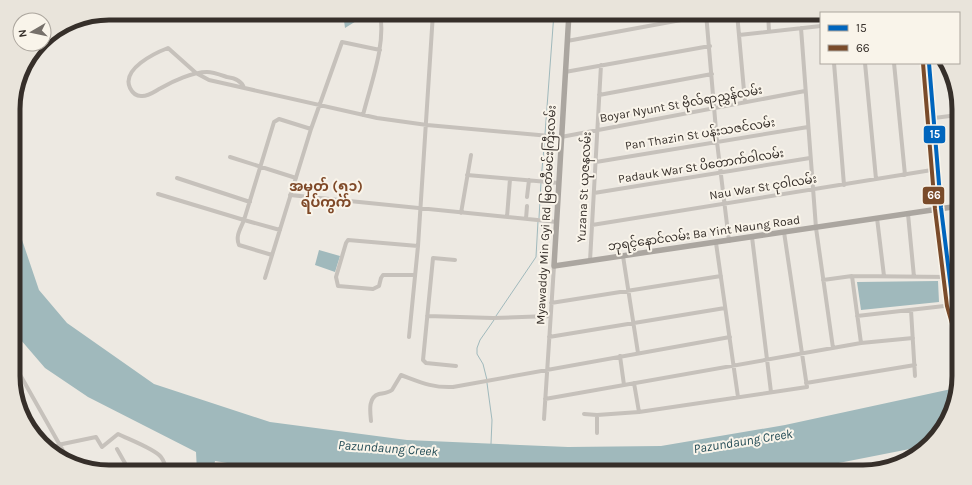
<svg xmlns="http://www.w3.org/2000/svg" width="972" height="485" font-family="Karla,'Noto Sans Myanmar',sans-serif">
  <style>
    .water { fill: #a0b9bc }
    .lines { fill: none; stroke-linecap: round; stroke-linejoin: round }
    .stream { stroke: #a0b9bc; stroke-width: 1 }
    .minor { stroke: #c6c1bb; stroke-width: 4 }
    .major { stroke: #aba6a0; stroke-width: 5.5 }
    .bus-1-casing { stroke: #f9f4ea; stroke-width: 7 }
    .bus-2-casing { stroke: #f9f4ea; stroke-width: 7 }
    .bus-1 { stroke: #0065bd; stroke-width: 4 }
    .bus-2 { stroke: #7a4b2a; stroke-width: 4 }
    .labels { text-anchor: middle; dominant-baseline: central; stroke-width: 4; stroke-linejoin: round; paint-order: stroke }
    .street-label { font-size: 12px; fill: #362f2a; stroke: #f9f4ea }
    .water-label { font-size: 13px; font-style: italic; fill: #224b55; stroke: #f9f4ea }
    .quarter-label { font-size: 14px; font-weight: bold; fill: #7f4928; stroke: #f9f4ea }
    .rim { fill: none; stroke: #362f2a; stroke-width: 5 }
    .line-badge { stroke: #f9f4ea; stroke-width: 1.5 }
    .badge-label { font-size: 11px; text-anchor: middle; font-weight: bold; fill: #fff }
  </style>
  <rect width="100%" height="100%" fill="#ede9e2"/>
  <path class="water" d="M 343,13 L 369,13 L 345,28 Z
    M 18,86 L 13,164 L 13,102 Z
    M 13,187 L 19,231 L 39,290 L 67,323 L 154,384 L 270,422 L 407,440 L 568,447 L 661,446 L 785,425 L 956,388 L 949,418 L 925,446 L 793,472 L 281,472 L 215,461 L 213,472 L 197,472 L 196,452 L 88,397 L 45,368 L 14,332 Z
    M 319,250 L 340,256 L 335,272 L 315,265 Z
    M 938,281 L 939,302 L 861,310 L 857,282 Z"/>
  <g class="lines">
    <path class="stream" d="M 545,134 L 554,13
      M 541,180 L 545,137
      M 539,218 L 541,183
      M 496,316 L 536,257 L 538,221
      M 487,380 L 483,364 L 477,354 L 477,348 L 480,340 L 494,320
      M 487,383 L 492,420 L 491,444"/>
    <path class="minor" d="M 706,13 L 717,142 L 729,241
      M 737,13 L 745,102
      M 768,13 L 769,31
      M 433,16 L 474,19 L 475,13
      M 801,28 L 816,228 L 833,348
      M 739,35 L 821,26
      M 567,41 L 719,13
      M 834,63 L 844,185
      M 865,63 L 876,179
      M 894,63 L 905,175
      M 565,72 L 710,46
      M 244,88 C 242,81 234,78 227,77 C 221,75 213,72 207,72 C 193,72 173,81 161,88 C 155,91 148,97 141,96 C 136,96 132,92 130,88 C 121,69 155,53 168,48 L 196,73 L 209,80 L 377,118 L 427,125 L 561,137 L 805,91
      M 599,95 L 712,74
      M 363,115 C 371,83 386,45 380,13
      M 934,118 L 958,115
      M 230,157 L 296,178
      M 596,162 L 808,127
      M 467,175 L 559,183
      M 177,178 L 250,202
      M 594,193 L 810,158
      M 158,194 L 244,220 C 241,228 235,236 239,245 L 272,255
      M 290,195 L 557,222
      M 527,197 L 529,180
      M 461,213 L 471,155
      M 908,214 L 914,277
      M 507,217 L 510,179
      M 877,218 L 884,276
      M 526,219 L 527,206
      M 592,225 L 938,169
      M 280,230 L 244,220 L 274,122 L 279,119 L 311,129
      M 752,237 L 771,392
      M 716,243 L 738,397
      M 418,246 L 433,13
      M 623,256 L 638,353
      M 455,260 L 433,258 L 423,360 L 426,363 L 456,366
      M 590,261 L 601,65
      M 852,276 L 861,343
      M 265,278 L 311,129 L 342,42 L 380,50
      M 823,280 L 852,276 L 949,277
      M 551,303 L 721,276
      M 911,310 L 915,376
      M 427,316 L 493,318 L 550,316
      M 857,316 L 953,305
      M 409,337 L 418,246 L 348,240 L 346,243 L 336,277 L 338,286 L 373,289 L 379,286 L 381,278 L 383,275 L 415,275
      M 549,337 L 725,308
      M 620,356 L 624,385
      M 14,364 L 70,463
      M 634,383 L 639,412 L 807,387 L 784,232
      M 806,383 L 915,365
      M 545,399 L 861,343 L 913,338
      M 584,414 L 597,415 L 639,412
      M 597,415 L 597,433
      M 544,419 L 554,266
      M 371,421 C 370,411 368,397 379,394 C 384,393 388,393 392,390 L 401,375 C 420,382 432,388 453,387 L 730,337
      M 48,447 L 96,437 L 102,447 L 118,434 C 128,439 155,449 161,457 C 164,461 166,467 166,472
      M 117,449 L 130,472
      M 830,472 L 909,458"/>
    <path class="major" d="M 569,13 L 554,266 L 959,206
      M 929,63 L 941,208 L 949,277 L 953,305 L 959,325"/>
    <defs>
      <path id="bus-1" d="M 929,63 L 941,208 L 953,305 L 959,324"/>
      <path id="bus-2" d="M 923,63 L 935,209 L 947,306 L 953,327"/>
    </defs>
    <use href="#bus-1" class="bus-1-casing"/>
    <use href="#bus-2" class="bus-2-casing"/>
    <use href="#bus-1" class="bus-1"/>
    <use href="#bus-2" class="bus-2"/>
  </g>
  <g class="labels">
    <g class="street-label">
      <text transform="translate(681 104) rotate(-10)">Boyar Nyunt St ဗိုလ်ရာညွှန်လမ်း</text>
      <text transform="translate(700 134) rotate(-9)">Pan Thazin St ပန်းသဇင်လမ်း</text>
      <text transform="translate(701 166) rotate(-9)">Padauk War St ပိတောက်ဝါလမ်း</text>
      <text transform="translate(584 187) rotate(-87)">Yuzana St ယုဇနလမ်း</text>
      <text transform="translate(763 187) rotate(-9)">Nau War St ငုဝါလမ်း</text>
      <text transform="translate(546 215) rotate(-87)">Myawaddy Min Gyi Rd မြဝတီမင်းကြီးလမ်း</text>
      <text transform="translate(704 233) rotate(-8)">ဘုရင့်နောင်လမ်း Ba Yint Naung Road</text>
    </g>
    <g class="water-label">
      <text transform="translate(743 441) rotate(-9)">Pazundaung Creek</text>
      <text transform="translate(388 448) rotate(4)">Pazundaung Creek</text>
    </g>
    <g class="quarter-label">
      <text x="326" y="186">အမှတ် (၅၁)<tspan x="326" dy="16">ရပ်ကွက်</tspan></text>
    </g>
  </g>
  <path d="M0 0H972V485H0ZM109 20H863A89 89 0 0 1 952 109V376A89 89 0 0 1 863 465H109A89 89 0 0 1 20 376V109A89 89 0 0 1 109 20Z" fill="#e9e4db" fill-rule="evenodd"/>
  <path class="rim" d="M109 20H863A89 89 0 0 1 952 109V376A89 89 0 0 1 863 465H109A89 89 0 0 1 20 376V109A89 89 0 0 1 109 20Z"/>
  <g class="line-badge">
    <rect x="923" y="125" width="23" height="19" rx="4" fill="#0065bd"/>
    <rect x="922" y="186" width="23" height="19" rx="4" fill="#7a4b2a"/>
  </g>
  <g class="badge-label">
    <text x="935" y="138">15</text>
    <text x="934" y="199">66</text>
  </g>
  <rect x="820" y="12" width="140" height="52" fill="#f9f4ea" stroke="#aba59d"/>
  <rect x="828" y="25" width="20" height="6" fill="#0065bd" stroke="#aba59d"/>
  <text x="856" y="32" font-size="12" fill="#362f2a">15</text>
  <rect x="828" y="45" width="20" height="6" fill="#7a4b2a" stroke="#aba59d"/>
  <text x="856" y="52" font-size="12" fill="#362f2a">66</text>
  <g transform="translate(32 32) rotate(261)"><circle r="19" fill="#f9f4ea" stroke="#aba59d"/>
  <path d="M0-3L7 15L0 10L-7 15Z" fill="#76706a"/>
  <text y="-6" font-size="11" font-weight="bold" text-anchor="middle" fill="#362f2a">N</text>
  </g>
</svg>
